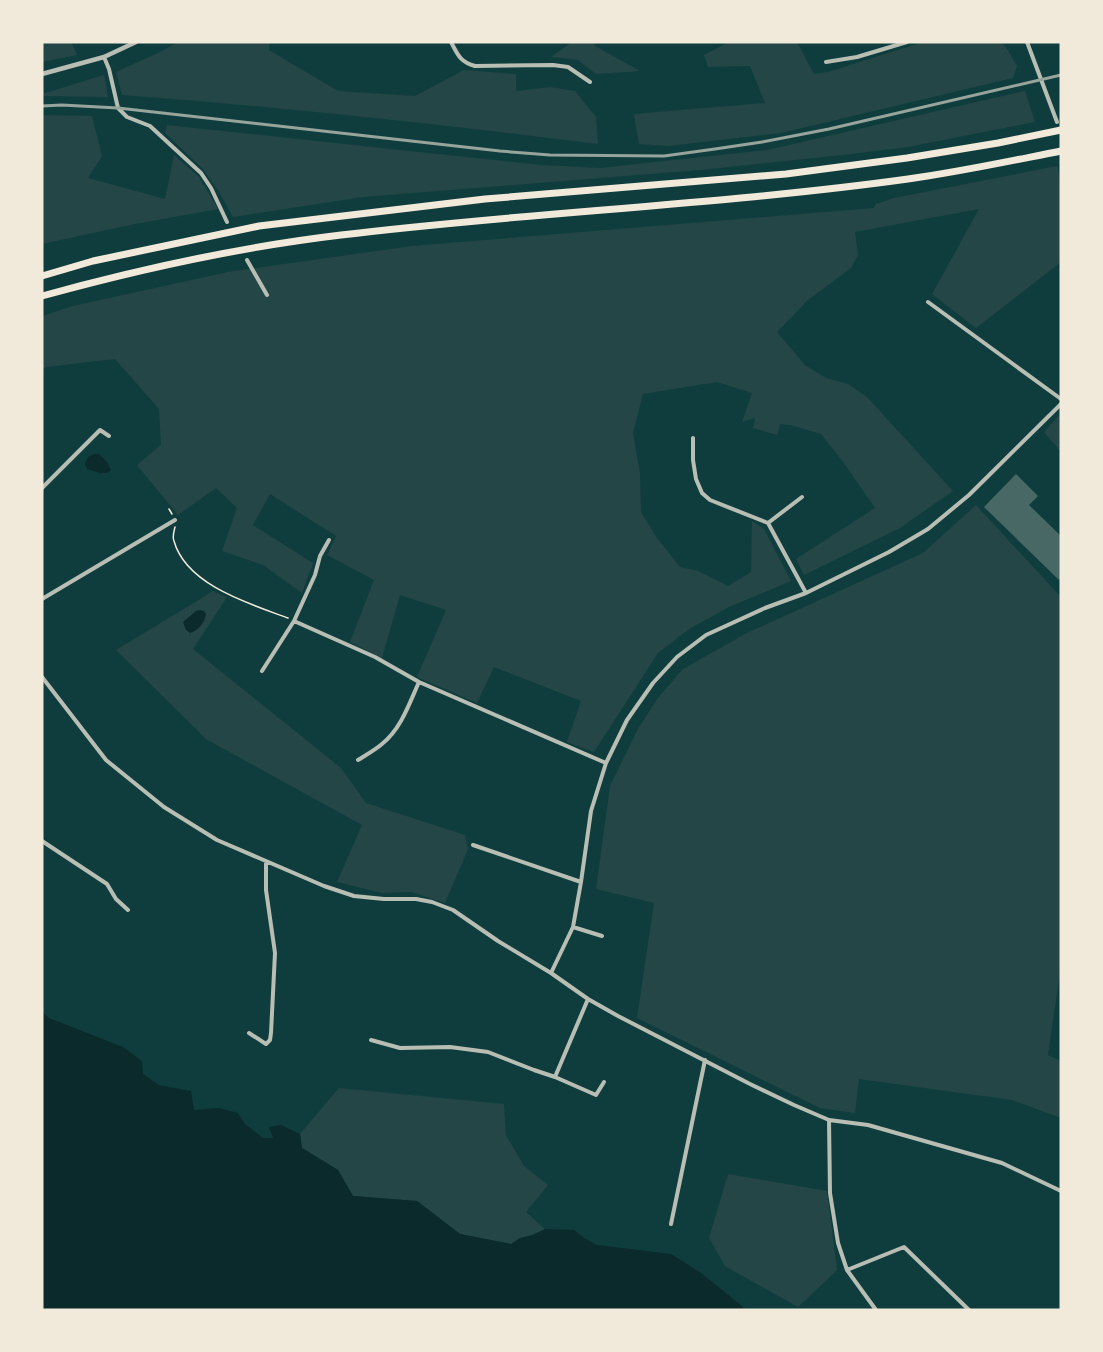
<svg xmlns="http://www.w3.org/2000/svg" width="1103" height="1352" font-family="Signika,sans-serif">
  <style>
    .green { fill: #244646 }
    .water { fill: #0a2a2b }
    .building { fill: #486865 }
    .lines { fill: none; stroke-linecap: round; stroke-linejoin: round }
    .path { stroke: #f1e9da; stroke-width: 1.5 }
    .minor { stroke: #b8beb3; stroke-width: 4 }
    .tertiary { stroke: #b8beb3; stroke-width: 4.5 }
    .motorway { stroke: #f1e9da; stroke-width: 7 }
    .rail { stroke: #97a49c; stroke-width: 3 }
  </style>
  <rect width="100%" height="100%" fill="#0f3d3e"/>
  <path class="green" d="M 42,42 L 71,42 L 77,55 L 42,62 Z
    M 178,42 L 270,42 L 269,50 L 338,91 L 415,96 L 464,70 L 516,74 L 516,91 L 550,87 L 575,91 L 596,117 L 598,144 C 440,124 281,107 122,95 L 116,72 L 162,51 Z
    M 568,42 L 594,42 L 595,46 L 640,71 L 596,74 L 578,60 L 551,57 L 569,44 Z
    M 729,42 L 797,42 L 814,74 L 828,72 L 923,42 L 1000,42 L 1006,47 L 1017,66 L 1013,78 L 781,133 L 668,146 L 639,144 L 634,114 L 765,103 L 750,66 L 708,67 L 704,55 Z
    M 104,75 L 108,97 L 42,96 L 42,94 Z
    M 1025,91 L 1035,122 L 908,147 L 843,155 L 700,170 L 363,197 L 233,217 L 218,190 L 202,168 L 165,133 L 167,125 L 541,165 L 600,168 L 767,150 Z
    M 42,115 L 92,116 L 102,156 L 88,178 L 165,199 L 174,155 L 199,177 L 218,209 L 130,225 L 42,244 Z
    M 1057,166 L 1061,180 L 1061,262 L 976,328 L 932,294 L 979,209 L 855,232 L 858,255 L 851,268 L 808,300 L 777,332 L 805,365 L 826,378 L 848,384 L 867,397 L 953,491 L 900,528 L 804,575 L 796,559 L 875,508 L 844,463 L 821,434 L 790,425 L 780,424 L 777,435 L 753,428 L 755,418 L 742,422 L 752,393 L 717,382 L 643,394 L 633,433 L 640,474 L 641,512 L 657,538 L 680,567 L 698,571 L 728,586 L 751,572 L 752,521 L 764,529 L 791,581 L 729,607 L 689,629 L 658,653 L 594,752 L 567,742 L 581,701 L 494,667 L 477,703 L 417,677 L 446,610 L 400,595 L 382,658 L 350,642 L 374,580 L 327,555 L 336,536 L 270,494 L 253,525 L 313,563 L 302,593 L 263,565 L 222,551 L 237,508 L 216,488 L 178,515 L 137,465 L 161,445 L 159,409 L 115,359 L 46,367 L 42,370 L 42,316 L 73,306 L 228,272 L 412,246 L 874,208 L 876,204 L 894,198 Z
    M 1061,413 L 1061,452 L 1044,432 Z
    M 976,505 L 1061,597 L 1061,966 L 1048,1055 L 1061,1061 L 1061,1118 L 1012,1100 L 859,1079 L 855,1113 L 820,1108 L 637,1018 L 654,903 L 596,889 L 610,786 L 638,729 L 657,699 L 683,669 L 745,634 L 923,553 Z
    M 212,591 L 227,597 L 193,649 L 341,768 L 366,803 L 465,835 L 468,849 L 445,903 L 411,892 L 382,893 L 337,882 L 362,825 L 206,739 L 116,650 L 207,595 Z
    M 339,1088 L 504,1104 L 506,1135 L 524,1166 L 548,1185 L 526,1212 L 545,1229 C 532,1236 522,1236 511,1244 L 460,1234 L 417,1201 L 353,1196 L 338,1170 L 302,1148 L 300,1134 Z
    M 728,1174 L 827,1191 L 837,1270 L 798,1307 L 725,1266 L 709,1238 Z"/>
  <path class="water" d="M 94,454 L 99,454 L 107,462 L 111,470 L 107,473 L 100,473 L 87,469 L 85,464 L 88,457 Z
    M 200,610 L 204,611 L 206,614 C 205,622 198,631 190,633 L 186,630 L 183,622 L 196,611 Z
    M 42,1012 L 49,1018 L 123,1047 L 142,1061 L 143,1074 L 159,1085 L 191,1091 L 194,1110 L 219,1108 L 238,1113 L 245,1124 L 263,1138 L 273,1138 L 269,1127 L 281,1125 L 300,1134 L 302,1148 L 338,1170 L 353,1196 L 417,1201 L 460,1234 L 511,1244 L 520,1238 L 533,1235 L 545,1229 L 574,1230 L 584,1238 L 597,1245 L 671,1254 L 701,1273 L 742,1306 L 745,1310 L 42,1310 Z"/>
  <path class="building" d="M 1016,474 L 1038,496 L 1029,505 L 1061,536 L 1061,578 L 1059,580 L 984,507 Z"/>
  <g class="lines">
    <path class="path" d="M 169,509 L 172,514
      M 175,527 C 174,531 172,537 174,541 C 186,585 250,604 288,618"/>
    <path class="minor" d="M 451,42 C 458,55 460,62 475,66 L 553,65 L 568,67 L 590,82
      M 1027,42 L 1057,122
      M 104,57 L 109,69 L 118,108 L 127,117 L 150,126 L 201,173 L 211,188 L 227,222
      M 826,62 L 857,57 L 907,42
      M 247,260 L 267,295
      M 928,302 L 1061,399
      M 693,438 L 693,460 L 696,479 L 702,493 L 710,500 L 768,523 L 806,593
      M 42,488 L 100,430 L 109,436
      M 768,523 L 802,497
      M 42,599 L 175,520
      M 294,621 L 375,657 L 419,682 L 606,763
      M 262,671 L 294,621 L 315,575 L 320,556 L 329,540
      M 42,677 L 106,760 L 164,807 L 217,840 L 324,886 L 354,896 L 384,899 L 416,899 L 432,902 L 453,910 L 498,941 L 551,973 L 588,999 L 618,1016 L 750,1084 L 794,1105 L 829,1120 L 868,1125 L 1002,1163 L 1061,1191
      M 358,760 C 366,755 375,750 382,744 C 401,729 409,704 419,682
      M 42,841 L 107,884 L 116,899 L 128,910
      M 473,845 L 581,882
      M 573,927 L 602,936
      M 551,973 L 573,927 L 581,882 L 591,811 L 606,763 L 627,720 L 653,683 L 677,657 L 706,635 L 765,608 L 806,593 L 889,552 L 928,529 L 969,495 L 1061,404
      M 249,1033 L 266,1044 L 270,1040 L 271,1033 L 275,953 L 266,890 L 266,861
      M 371,1040 L 400,1048 L 450,1047 L 488,1052 L 534,1070 L 555,1077 L 588,999
      M 555,1077 L 596,1095 L 604,1082
      M 829,1120 L 830,1193 L 838,1243 L 847,1270 L 876,1310
      M 671,1224 L 705,1060
      M 847,1270 L 904,1247 L 969,1310"/>
    <path class="tertiary" d="M 42,74 L 104,57 L 136,42"/>
    <path class="motorway" d="M 42,276 L 93,261 L 259,226 L 485,199 L 786,174 L 907,158 L 998,143 L 1061,130
      M 42,296 C 140,269 240,247 341,235 C 530,212 720,205 908,179 C 959,172 1010,161 1061,151"/>
    <path class="rail" d="M 42,106 L 62,105 L 118,108 L 500,151 L 550,155 L 664,156 L 715,149 L 762,142 L 829,129 L 1061,75"/>
  </g>
  <rect width="1103" height="1352" fill="none" stroke="#f1e9da" stroke-width="87"/>
</svg>
